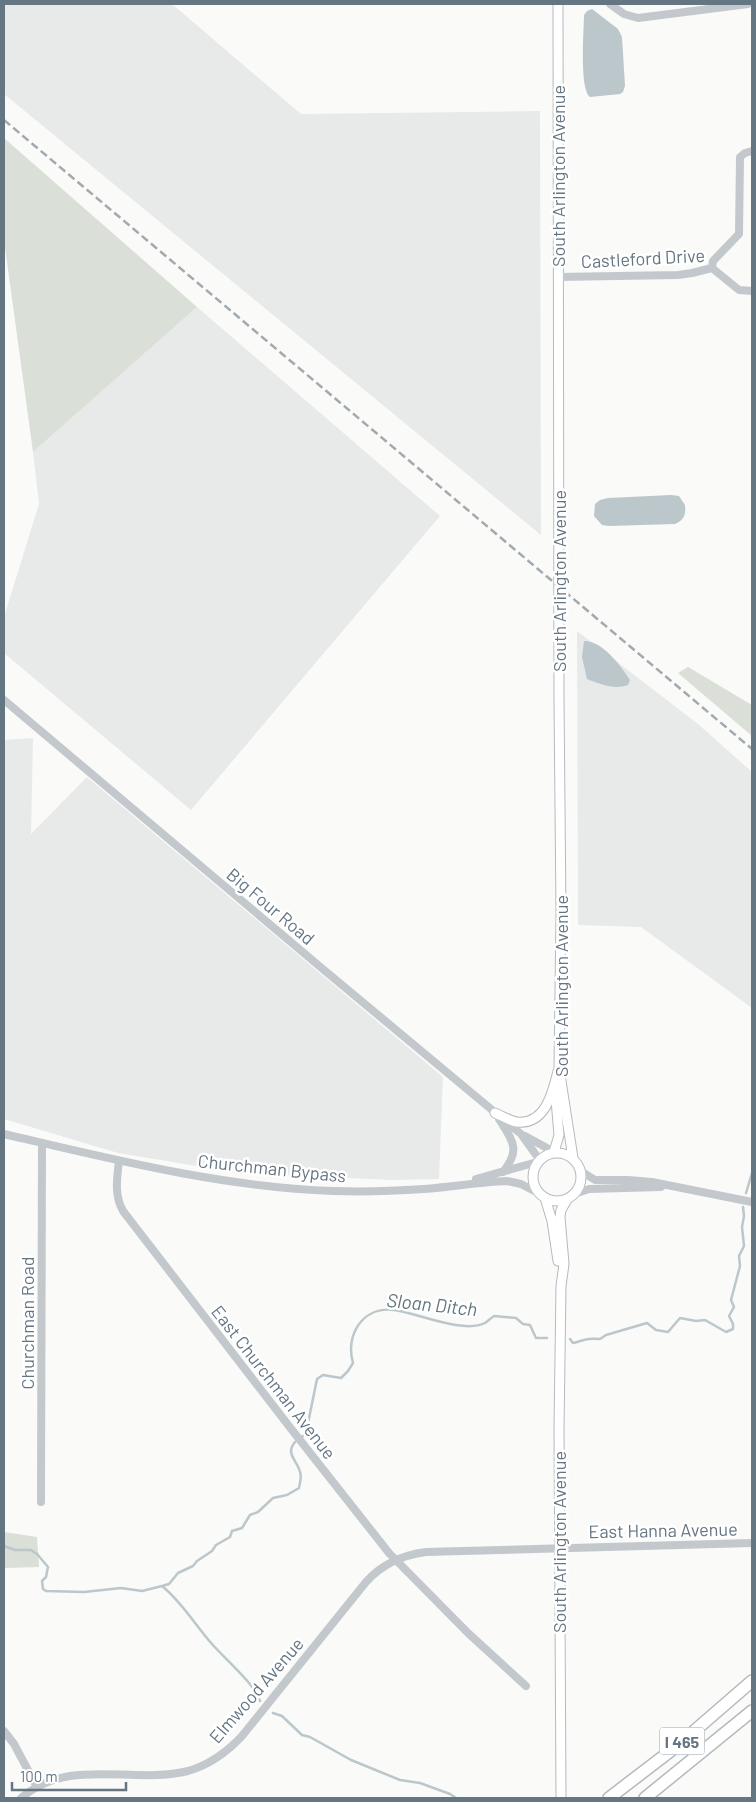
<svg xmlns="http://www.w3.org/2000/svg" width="756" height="1802" font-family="Barlow,sans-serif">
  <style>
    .built { fill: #e8e9e9 }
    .green { fill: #dadfd7 }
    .water { fill: #bbc7cb }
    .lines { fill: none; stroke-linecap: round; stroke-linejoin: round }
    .stream { stroke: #bbc7cb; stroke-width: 2.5 }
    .major-casing { stroke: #b5babe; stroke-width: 11 }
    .highway-casing { stroke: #b4b9bd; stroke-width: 14 }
    .minor { stroke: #c3c8cc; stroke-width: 8 }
    .major { stroke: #fff; stroke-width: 9 }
    .highway { stroke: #fff; stroke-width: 11 }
    .rail { stroke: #a2aab0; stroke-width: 2.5; stroke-dasharray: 8 4; stroke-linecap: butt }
    .labels { text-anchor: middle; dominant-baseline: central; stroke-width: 5; stroke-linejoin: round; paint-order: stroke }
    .shield { fill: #fff; stroke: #939fa8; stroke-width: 1 }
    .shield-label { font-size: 16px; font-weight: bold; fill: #657683 }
    .street-label { font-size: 18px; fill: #657683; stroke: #fff }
    .water-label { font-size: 19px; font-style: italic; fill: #60757c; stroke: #fff }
  </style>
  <rect width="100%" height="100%" fill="#fafaf8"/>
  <path class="built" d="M 4,4 L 172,4 L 301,114 L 540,111 L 541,535 L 4,94 Z
    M 197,307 L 440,516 L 191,810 L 4,653 L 4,617 L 39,504 L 33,452 Z
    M 577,631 L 698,724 L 752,772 L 752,1008 L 641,927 L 578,925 Z
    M 33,738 L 31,834 L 87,777 L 443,1077 L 439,1179 L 391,1180 L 239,1173 L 118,1153 L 4,1119 L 4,740 Z"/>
  <path class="green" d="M 4,138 L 197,307 L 33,452 L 4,240 Z
    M 688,667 L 752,705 L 752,736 L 678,673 Z
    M 4,1532 L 37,1537 L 39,1567 L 4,1568 Z"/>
  <path class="water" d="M 592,9 L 618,29 L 622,37 L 625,86 L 623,92 L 620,94 L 590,97 C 579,89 584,30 584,15 L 587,11 Z
    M 671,495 L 679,496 L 685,505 C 686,515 684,520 675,524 L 609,526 L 602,525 L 594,516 L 595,504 L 600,500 L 608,498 Z
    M 584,641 C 603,641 620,665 630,680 L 628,685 C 614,690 600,684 587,679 L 582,657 Z"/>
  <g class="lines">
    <path class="stream" d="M 746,1193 L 752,1173
      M 570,1339 L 573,1343 C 585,1340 586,1338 600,1339 L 606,1335 L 647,1323 L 656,1330 L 668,1332 L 680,1318 L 696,1321 L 705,1320 L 726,1332 L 733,1329 L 733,1324 L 729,1316 L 734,1307 L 731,1300 L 740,1266 L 739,1256 L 744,1246 L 742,1227 L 744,1216 L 743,1207
      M 303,1436 L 306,1433 L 317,1379 L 323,1375 L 341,1378 L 348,1371 L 353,1363 C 345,1336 362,1306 394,1310 C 417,1313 463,1334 485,1323 C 488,1321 491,1318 494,1316 L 516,1318 L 523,1324 L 530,1325 L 536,1338 L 547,1338
      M 4,1546 L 15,1550 L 31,1550 L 37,1554 L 48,1567 L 46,1577 L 42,1581 L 43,1589 L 46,1591 L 84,1592 L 121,1588 L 142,1591 L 162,1586 C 182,1602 195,1625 212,1644 C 225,1659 254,1683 260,1701
      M 162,1586 L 169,1584 L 178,1573 L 193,1566 L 197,1561 L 212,1551 L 216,1545 L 230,1537 L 232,1531 L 242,1528 L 250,1515 L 258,1512 L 273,1498 L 287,1495 L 299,1488 C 300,1482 302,1477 300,1472 C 297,1460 285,1454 295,1442
      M 273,1713 L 282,1716 L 302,1735 L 310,1737 L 351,1760 L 400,1780 L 420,1783 L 450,1794 L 456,1798"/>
    <defs>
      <path id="major" d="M 558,4 L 559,700 L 561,913 L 559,1068 L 573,1158
        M 495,1113 C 502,1116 510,1121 517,1122 C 546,1125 553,1091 558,1071
        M 554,1152 L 559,1135 L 555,1088
        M533 1177a24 24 0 1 1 48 0a24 24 0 1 1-48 0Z
        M 545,1198 L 552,1221 L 558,1261
        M 561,1798 L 559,1429 L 561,1286 L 564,1264 L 560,1217 L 561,1210 L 568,1198"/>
      <path id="highway" d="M 609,1798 L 677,1746 L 752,1681
        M 645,1798 L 752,1711"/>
    </defs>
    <use href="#major" class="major-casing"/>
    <use href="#highway" class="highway-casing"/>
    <path class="minor" d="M 610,4 L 624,14 L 638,18 L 748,4
      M 712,268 L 713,261 L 739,234 L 740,157 L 745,153 L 752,151
      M 558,277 L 678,275 L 692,273 L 712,268 L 739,290 L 752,291
      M 4,700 L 324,970 L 521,1134 L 539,1159
      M 499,1119 C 513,1141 521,1150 503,1172
      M 4,1134 C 112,1159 221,1187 333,1191 C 363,1192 394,1191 424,1189 C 452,1187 480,1182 507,1181 L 521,1184 L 540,1194
      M 525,1136 L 547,1148 L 552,1153
      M 119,1161 C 117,1178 114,1195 123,1211 L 292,1430 L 389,1553 L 468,1633 L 526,1686
      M 581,1171 L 595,1180 L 628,1180 L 652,1182 L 752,1202
      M 476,1179 L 537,1162
      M 574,1194 L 589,1189 L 661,1187
      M 41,1502 L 42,1143
      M 4,1731 L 14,1744 L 37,1787
      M 21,1798 C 70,1756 132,1785 188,1771 C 209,1765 227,1752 242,1736 L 366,1582 C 382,1564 403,1555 426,1552 L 752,1543"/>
    <use href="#major" class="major"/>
    <use href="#highway" class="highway"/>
    <path class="rail" d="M 4,120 L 752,749"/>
  </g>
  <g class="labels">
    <rect class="shield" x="659.5" y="1727.5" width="45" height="27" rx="4"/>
    <g class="shield-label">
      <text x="682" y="1741">I 465</text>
    </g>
    <g class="street-label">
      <text transform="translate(558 176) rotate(-90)">South Arlington Avenue</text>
      <text transform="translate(643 258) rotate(-3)">Castleford Drive</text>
      <text transform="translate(559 581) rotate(-90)">South Arlington Avenue</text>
      <text transform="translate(271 906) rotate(40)">Big Four Road</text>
      <text transform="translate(561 986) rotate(-90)">South Arlington Avenue</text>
      <text transform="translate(272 1168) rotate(6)">Churchman Bypass</text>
      <text transform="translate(27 1323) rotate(-90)">Churchman Road</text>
      <text transform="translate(274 1382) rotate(52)">East Churchman Avenue</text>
      <text transform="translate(663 1530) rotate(-1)">East Hanna Avenue</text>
      <text transform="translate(559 1542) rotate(-90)">South Arlington Avenue</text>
      <text transform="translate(256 1690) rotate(-49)">Elmwood Avenue</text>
    </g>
    <g class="water-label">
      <text transform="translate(432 1304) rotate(6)">Sloan Ditch</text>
    </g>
  </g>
  <rect width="756" height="1802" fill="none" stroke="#657683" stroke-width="10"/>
  <path d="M12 1782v8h114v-8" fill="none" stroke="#657683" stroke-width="2.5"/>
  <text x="20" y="1782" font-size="15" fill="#657683" stroke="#ffffff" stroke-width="4" paint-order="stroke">100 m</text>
</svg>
